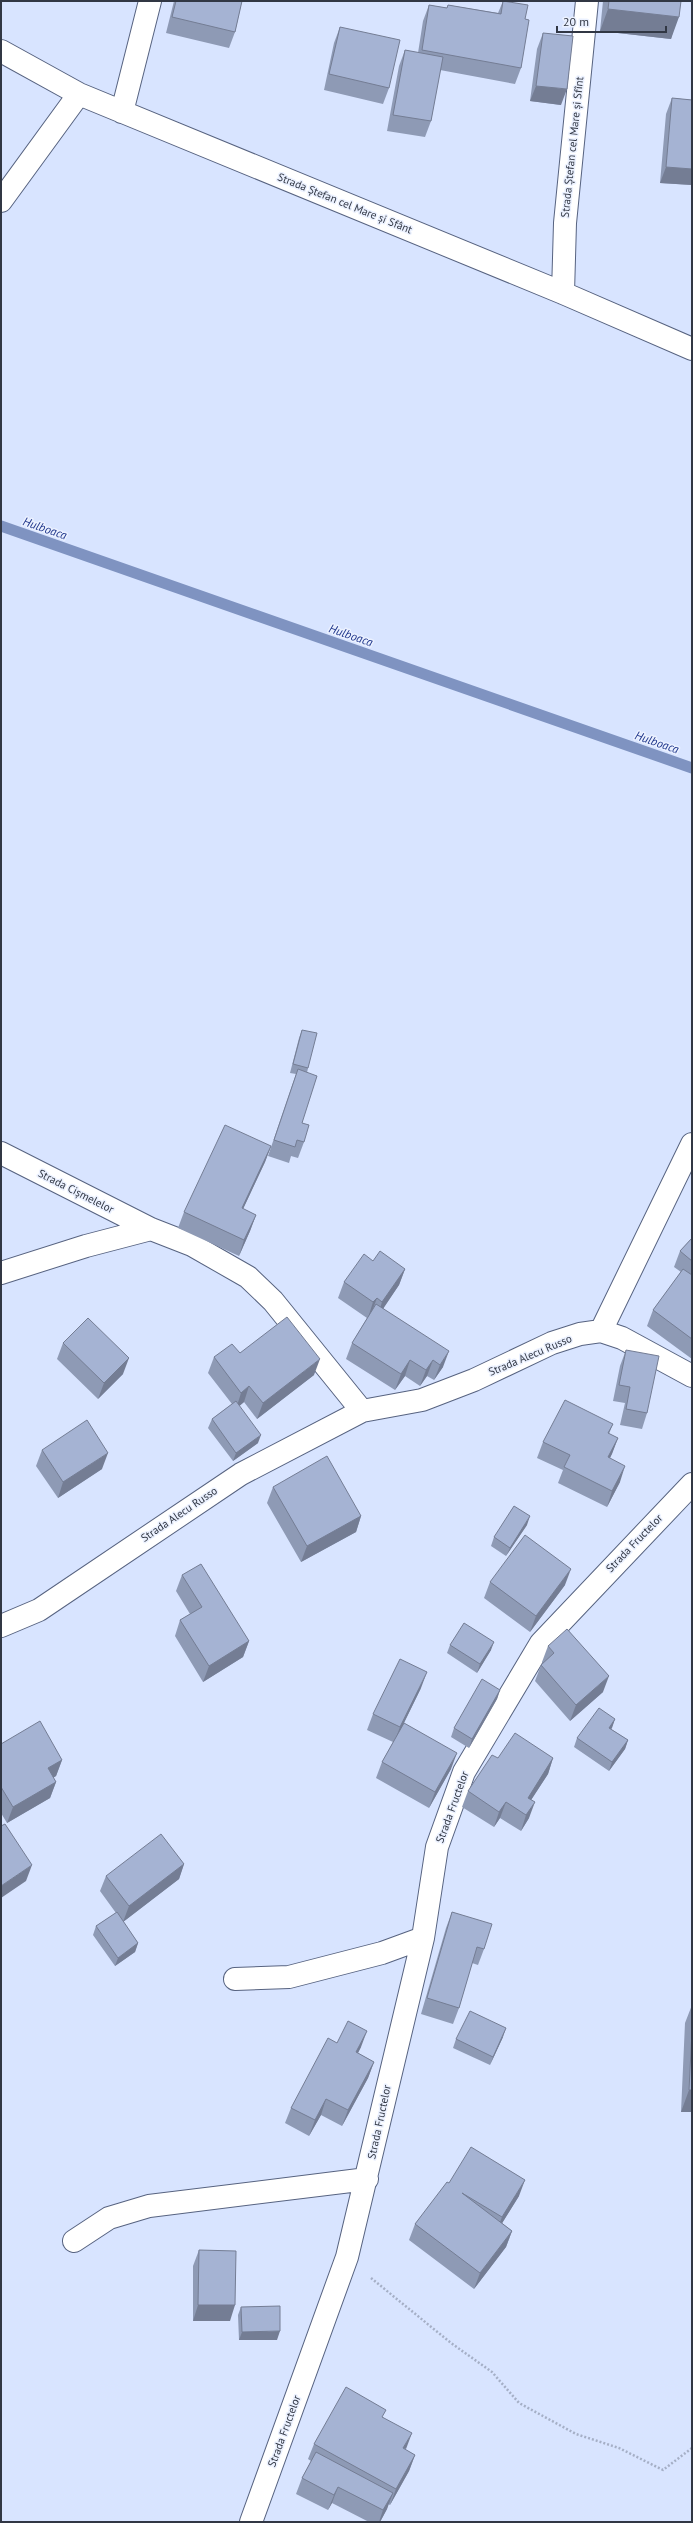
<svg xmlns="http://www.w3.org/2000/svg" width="693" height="2523" font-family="'PT Sans',sans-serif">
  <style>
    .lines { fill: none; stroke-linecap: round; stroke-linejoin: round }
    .stream { stroke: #7f93c1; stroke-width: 11 }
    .minor-casing { stroke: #576380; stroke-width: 24 }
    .path { stroke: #a5afc6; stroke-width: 2.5; stroke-dasharray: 2 2; stroke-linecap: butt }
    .minor { stroke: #fff; stroke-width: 22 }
    .wall { fill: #8e9ab5 }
    .shaded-wall { fill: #747d94 }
    .building { fill: #a5b3d3; stroke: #747d94 }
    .labels { text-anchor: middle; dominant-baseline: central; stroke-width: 3; stroke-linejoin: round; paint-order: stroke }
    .street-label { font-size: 11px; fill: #313744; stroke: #ebf1ff }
    .water-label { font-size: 12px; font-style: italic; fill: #22398e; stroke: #ebf1ff }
  </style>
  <rect width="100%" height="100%" fill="#d8e4ff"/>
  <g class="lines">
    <path class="stream" d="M 1,526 L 692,768"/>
    <defs>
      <path id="minor" d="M 1,51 L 79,94 L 563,293 L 692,349
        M 122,112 L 150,1
        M 1,201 L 79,94
        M 563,293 L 565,223 L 587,1
        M 1,1153 L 151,1229 L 192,1245 L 248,1277 L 273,1301 L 362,1411
        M 1,1273 L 86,1246 L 151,1229
        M 601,1331 L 692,1144
        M 1,1626 L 39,1610 L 241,1474 L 362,1411 L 422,1400 L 474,1380 L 552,1343 L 580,1334 L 601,1331 L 622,1338 L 692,1376
        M 235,1979 L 289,1977 L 382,1953 L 423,1938
        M 74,2241 L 109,2218 L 149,2206 L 367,2179
        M 251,2522 L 347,2257 L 423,1938 L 437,1847 L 464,1772 L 541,1643 L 692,1484"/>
    </defs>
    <use href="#minor" class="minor-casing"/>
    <path class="path" d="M 371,2278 L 451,2343 L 492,2372 L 519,2403 L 576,2434 L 619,2448 L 663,2470 L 692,2448"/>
    <use href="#minor" class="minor"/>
  </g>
  <path class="wall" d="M 174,1 L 242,1 L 235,32 L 229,48 L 166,33 Z
    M 503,1 L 525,19 L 521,68 L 515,84 L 440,70 L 431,121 L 425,137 L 387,131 L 399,66 L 405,50 L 418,53 L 423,21 L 429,5 L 447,8 L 448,5 L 498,13 Z
    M 603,1 L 681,1 L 671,39 L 600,31 Z
    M 340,27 L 389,88 L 383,104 L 324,90 L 334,43 Z
    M 543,33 L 561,105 L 530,101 L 537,49 Z
    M 672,98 L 692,100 L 692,185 L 660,183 L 666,114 Z
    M 302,1030 L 308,1068 L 307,1073 L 302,1123 L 304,1142 L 298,1158 L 291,1156 L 289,1163 L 268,1156 L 296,1074 L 290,1073 L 299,1038 Z
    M 271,1146 L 265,1162 L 243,1209 L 256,1215 L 250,1231 L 239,1256 L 178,1228 L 184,1212 Z
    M 692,1238 L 692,1359 L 647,1326 L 653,1310 L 681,1272 L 674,1267 L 680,1251 Z
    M 373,1261 L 405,1269 L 399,1285 L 383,1308 L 443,1367 L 434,1380 L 427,1376 L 420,1386 L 405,1376 L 395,1390 L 346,1359 L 352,1343 L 367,1318 L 338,1298 L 344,1282 Z
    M 63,1343 L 123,1374 L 98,1399 L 57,1359 Z
    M 626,1350 L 647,1413 L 642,1429 L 620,1425 L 625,1403 L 613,1401 L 620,1366 Z
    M 240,1353 L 314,1375 L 257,1419 L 244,1402 L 239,1406 L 258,1443 L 233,1461 L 208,1428 L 212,1419 L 232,1404 L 208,1373 L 214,1357 Z
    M 613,1424 L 609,1434 L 618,1438 L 610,1458 L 620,1482 L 607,1507 L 558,1483 L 563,1470 L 537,1458 L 543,1442 Z
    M 42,1450 L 102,1469 L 58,1498 L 36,1466 Z
    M 273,1487 L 361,1516 L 356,1532 L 301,1562 L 267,1503 Z
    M 527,1525 L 506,1556 L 491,1546 L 494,1537 Z
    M 182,1575 L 249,1641 L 243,1657 L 203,1682 L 175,1636 L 180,1620 L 190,1614 L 176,1591 Z
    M 490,1582 L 565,1585 L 530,1632 L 484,1598 Z
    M 450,1645 L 491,1650 L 477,1673 L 447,1653 Z
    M 548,1646 L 603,1692 L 570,1721 L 535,1681 L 541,1665 L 543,1663 L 542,1662 Z
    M 421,1688 L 404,1723 L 451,1769 L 429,1808 L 376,1778 L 382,1762 L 393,1742 L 367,1730 L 373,1714 Z
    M 500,1690 L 497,1699 L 469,1748 L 451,1737 L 454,1728 Z
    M 615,1719 L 611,1729 L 628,1740 L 625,1749 L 609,1771 L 574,1747 L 577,1738 Z
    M 1,1744 L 62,1760 L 56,1776 L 53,1778 L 56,1782 L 50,1798 L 7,1823 L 1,1813 Z
    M 498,1758 L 553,1758 L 548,1774 L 531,1800 L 529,1818 L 521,1831 L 500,1818 L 494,1827 L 462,1807 L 468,1791 Z
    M 184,1864 L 179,1879 L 123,1922 L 138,1943 L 135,1952 L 115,1966 L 93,1935 L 96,1926 L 116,1913 L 100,1891 L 106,1876 Z
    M 452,1912 L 484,1949 L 478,1965 L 472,1963 L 459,2008 L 453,2024 L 421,2014 L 446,1928 Z
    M 692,2005 L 692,2112 L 681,2112 L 685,2023 Z
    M 503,2037 L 490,2065 L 453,2048 L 456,2039 Z
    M 337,2043 L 361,2047 L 358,2053 L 374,2062 L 368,2078 L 342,2126 L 321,2115 L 309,2136 L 285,2123 L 291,2108 Z
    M 449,2183 L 519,2196 L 502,2223 L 512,2231 L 506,2247 L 474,2289 L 409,2240 L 415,2224 Z
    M 199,2250 L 230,2321 L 193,2321 L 193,2266 Z
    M 241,2307 L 277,2340 L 239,2340 L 238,2315 Z
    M 383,2417 L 406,2450 L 415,2455 L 409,2471 L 390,2505 L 388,2504 L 387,2509 L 380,2522 L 369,2522 L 332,2503 L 328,2510 L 296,2494 L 302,2478 L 311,2461 L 308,2459 L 314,2444 Z"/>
  <path class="shaded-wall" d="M 608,9 L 679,17 L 671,39 L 600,31 Z
    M 536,86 L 567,89 L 561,105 L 530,101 Z
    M 666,167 L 692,169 L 692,185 L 660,183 Z
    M 271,1146 L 265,1162 L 236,1224 L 242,1208 Z
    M 256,1215 L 250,1231 L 239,1256 L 244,1240 Z
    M 405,1269 L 399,1285 L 377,1318 L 382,1302 Z
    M 377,1298 L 371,1314 L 368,1318 L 373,1302 Z
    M 449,1351 L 443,1367 L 434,1380 L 440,1365 Z
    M 129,1358 L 123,1374 L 98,1399 L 104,1383 Z
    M 320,1359 L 314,1375 L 257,1419 L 263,1403 Z
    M 410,1360 L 405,1376 L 395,1390 L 401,1374 Z
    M 433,1360 L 427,1376 L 420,1386 L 426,1370 Z
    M 249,1386 L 244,1402 L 236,1409 L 241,1393 Z
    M 261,1435 L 258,1443 L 233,1461 L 236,1453 Z
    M 618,1438 L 612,1454 L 602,1473 L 608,1457 Z
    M 108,1453 L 102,1469 L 58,1498 L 63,1482 Z
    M 625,1466 L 620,1482 L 607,1507 L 612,1491 Z
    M 361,1516 L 356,1532 L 301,1562 L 307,1546 Z
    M 530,1516 L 527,1525 L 506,1556 L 510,1548 Z
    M 571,1569 L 565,1585 L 530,1632 L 536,1616 Z
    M 249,1641 L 243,1657 L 203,1682 L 209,1666 Z
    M 494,1642 L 491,1650 L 477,1673 L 480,1664 Z
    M 427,1672 L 421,1688 L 394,1743 L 400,1727 Z
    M 609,1676 L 603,1692 L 570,1721 L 576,1705 Z
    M 500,1690 L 497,1699 L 469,1748 L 472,1739 Z
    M 615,1719 L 612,1728 L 606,1736 L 609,1728 Z
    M 628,1740 L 625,1749 L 609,1771 L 612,1762 Z
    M 457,1753 L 451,1769 L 429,1808 L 435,1792 Z
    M 553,1758 L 548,1774 L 522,1814 L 528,1798 Z
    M 62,1760 L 56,1776 L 42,1784 L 48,1768 Z
    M 56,1782 L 50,1798 L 7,1823 L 13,1807 Z
    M 506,1802 L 500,1818 L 494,1827 L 499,1812 Z
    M 535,1802 L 529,1818 L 521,1831 L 526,1815 Z
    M 184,1864 L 179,1879 L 123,1922 L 129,1906 Z
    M 32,1865 L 26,1881 L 1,1898 L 1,1886 Z
    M 138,1943 L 135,1952 L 115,1966 L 118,1958 Z
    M 506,2028 L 503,2037 L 490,2065 L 493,2057 Z
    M 367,2031 L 361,2047 L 350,2068 L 356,2052 Z
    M 374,2062 L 368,2078 L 342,2126 L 348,2110 Z
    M 689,2090 L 692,2090 L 692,2112 L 681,2112 Z
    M 326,2099 L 321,2115 L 309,2136 L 315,2120 Z
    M 525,2180 L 519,2196 L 496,2233 L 502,2217 Z
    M 512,2231 L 506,2247 L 474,2289 L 480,2273 Z
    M 198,2305 L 235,2305 L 230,2321 L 193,2321 Z
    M 280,2331 L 277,2340 L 239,2340 L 242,2332 Z
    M 412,2433 L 406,2449 L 403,2448 Z
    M 415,2455 L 409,2471 L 390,2505 L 396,2489 Z
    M 338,2487 L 332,2503 L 328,2510 L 334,2495 Z
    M 393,2493 L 387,2509 L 380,2522 L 379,2522 L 383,2510 Z"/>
  <path class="building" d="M 176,1 L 242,1 L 235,32 L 172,17 Z
    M 503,1 L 528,5 L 525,19 L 529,20 L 521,68 L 422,50 L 429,5 L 447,8 L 448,5 L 501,14 Z
    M 609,1 L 681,1 L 679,17 L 608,9 Z
    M 340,27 L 400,40 L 389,88 L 329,74 Z
    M 543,33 L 573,36 L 567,89 L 536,86 Z
    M 405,50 L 443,57 L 431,121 L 393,115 Z
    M 672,98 L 692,100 L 692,169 L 666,167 Z
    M 302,1030 L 317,1033 L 308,1068 L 293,1064 Z
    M 298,1069 L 317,1076 L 302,1123 L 309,1125 L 304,1142 L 297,1140 L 295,1147 L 274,1140 Z
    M 225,1125 L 271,1146 L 242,1208 L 256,1215 L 244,1240 L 184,1212 Z
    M 692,1238 L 692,1261 L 680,1251 Z
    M 380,1251 L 405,1269 L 382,1302 L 377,1298 L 373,1302 L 344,1282 L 364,1254 L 373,1261 Z
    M 683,1269 L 692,1275 L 692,1339 L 653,1310 Z
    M 376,1304 L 449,1351 L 440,1365 L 433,1360 L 426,1370 L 410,1360 L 401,1374 L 352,1343 Z
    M 287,1317 L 320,1359 L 263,1403 L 249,1386 L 241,1393 L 214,1357 L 232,1344 L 240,1353 Z
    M 88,1318 L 129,1358 L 104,1383 L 63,1343 Z
    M 626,1350 L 659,1356 L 647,1413 L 626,1409 L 630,1387 L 619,1385 Z
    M 565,1400 L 613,1424 L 608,1433 L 618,1438 L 608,1457 L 625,1466 L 612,1491 L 564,1467 L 570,1455 L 543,1442 Z
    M 236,1401 L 261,1435 L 236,1453 L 212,1419 Z
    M 87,1420 L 108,1453 L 63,1482 L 42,1450 Z
    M 327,1456 L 361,1516 L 307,1546 L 273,1487 Z
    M 514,1506 L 530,1516 L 510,1548 L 494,1537 Z
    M 525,1535 L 571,1569 L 536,1616 L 490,1582 Z
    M 201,1564 L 249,1641 L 209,1666 L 180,1620 L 202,1607 L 182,1575 Z
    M 464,1623 L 494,1642 L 480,1664 L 450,1645 Z
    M 567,1629 L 609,1676 L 576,1705 L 541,1665 L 554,1653 L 548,1646 Z
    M 400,1659 L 427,1672 L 400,1727 L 373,1714 Z
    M 482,1679 L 500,1690 L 472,1739 L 454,1728 Z
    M 599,1708 L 615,1719 L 609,1728 L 628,1740 L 612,1762 L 577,1738 Z
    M 40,1721 L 62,1760 L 48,1768 L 56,1782 L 13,1807 L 1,1787 L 1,1744 Z
    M 404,1723 L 457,1753 L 435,1792 L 382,1762 Z
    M 515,1733 L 553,1758 L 528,1798 L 535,1802 L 526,1815 L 506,1802 L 499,1812 L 468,1791 L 492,1755 L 498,1758 Z
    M 5,1824 L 32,1865 L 1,1886 L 1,1826 Z
    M 161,1834 L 184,1864 L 129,1906 L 106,1876 Z
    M 117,1912 L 138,1943 L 118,1958 L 96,1926 Z
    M 452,1912 L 492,1924 L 484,1949 L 477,1947 L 459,2008 L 427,1998 Z
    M 470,2011 L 506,2028 L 493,2057 L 456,2039 Z
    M 348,2021 L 367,2031 L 356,2052 L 374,2062 L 348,2110 L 326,2099 L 315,2120 L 291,2108 L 328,2038 L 337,2043 Z
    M 692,2031 L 692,2090 L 689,2090 Z
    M 471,2147 L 525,2180 L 502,2217 L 462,2193 L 512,2231 L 480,2273 L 415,2224 L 447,2182 L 449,2183 Z
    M 199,2250 L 236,2251 L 235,2305 L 198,2305 Z
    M 280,2306 L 280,2331 L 242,2332 L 241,2307 Z
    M 346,2387 L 386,2410 L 382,2417 L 412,2433 L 403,2448 L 415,2455 L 396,2489 L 314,2444 Z
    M 316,2452 L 393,2493 L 383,2510 L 338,2487 L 334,2495 L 302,2478 Z"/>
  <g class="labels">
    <g class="street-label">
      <text transform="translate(572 147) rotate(-84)">Strada Ștefan cel Mare și Sfînt</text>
      <text transform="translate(345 203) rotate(22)">Strada Ștefan cel Mare și Sfânt</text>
      <text transform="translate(76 1191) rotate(27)">Strada Cișmelelor</text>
      <text transform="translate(530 1355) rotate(-23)">Strada Alecu Russo</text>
      <text transform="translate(179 1514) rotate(-34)">Strada Alecu Russo</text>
      <text transform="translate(634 1543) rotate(-46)">Strada Fructelor</text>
      <text transform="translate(452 1807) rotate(-70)">Strada Fructelor</text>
      <text transform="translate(379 2122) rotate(-78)">Strada Fructelor</text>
      <text transform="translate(284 2431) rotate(-70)">Strada Fructelor</text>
    </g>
    <g class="water-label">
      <text transform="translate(45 528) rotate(19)">Hulboaca</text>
      <text transform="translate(351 635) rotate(19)">Hulboaca</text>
      <text transform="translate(657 742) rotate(19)">Hulboaca</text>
    </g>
  </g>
  <rect width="693" height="2523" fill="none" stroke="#313744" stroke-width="4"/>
  <path d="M557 26v6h109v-6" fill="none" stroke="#313744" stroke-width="2"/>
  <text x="563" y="26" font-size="12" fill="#313744" stroke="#ebf1ff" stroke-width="3" paint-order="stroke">20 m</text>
</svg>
